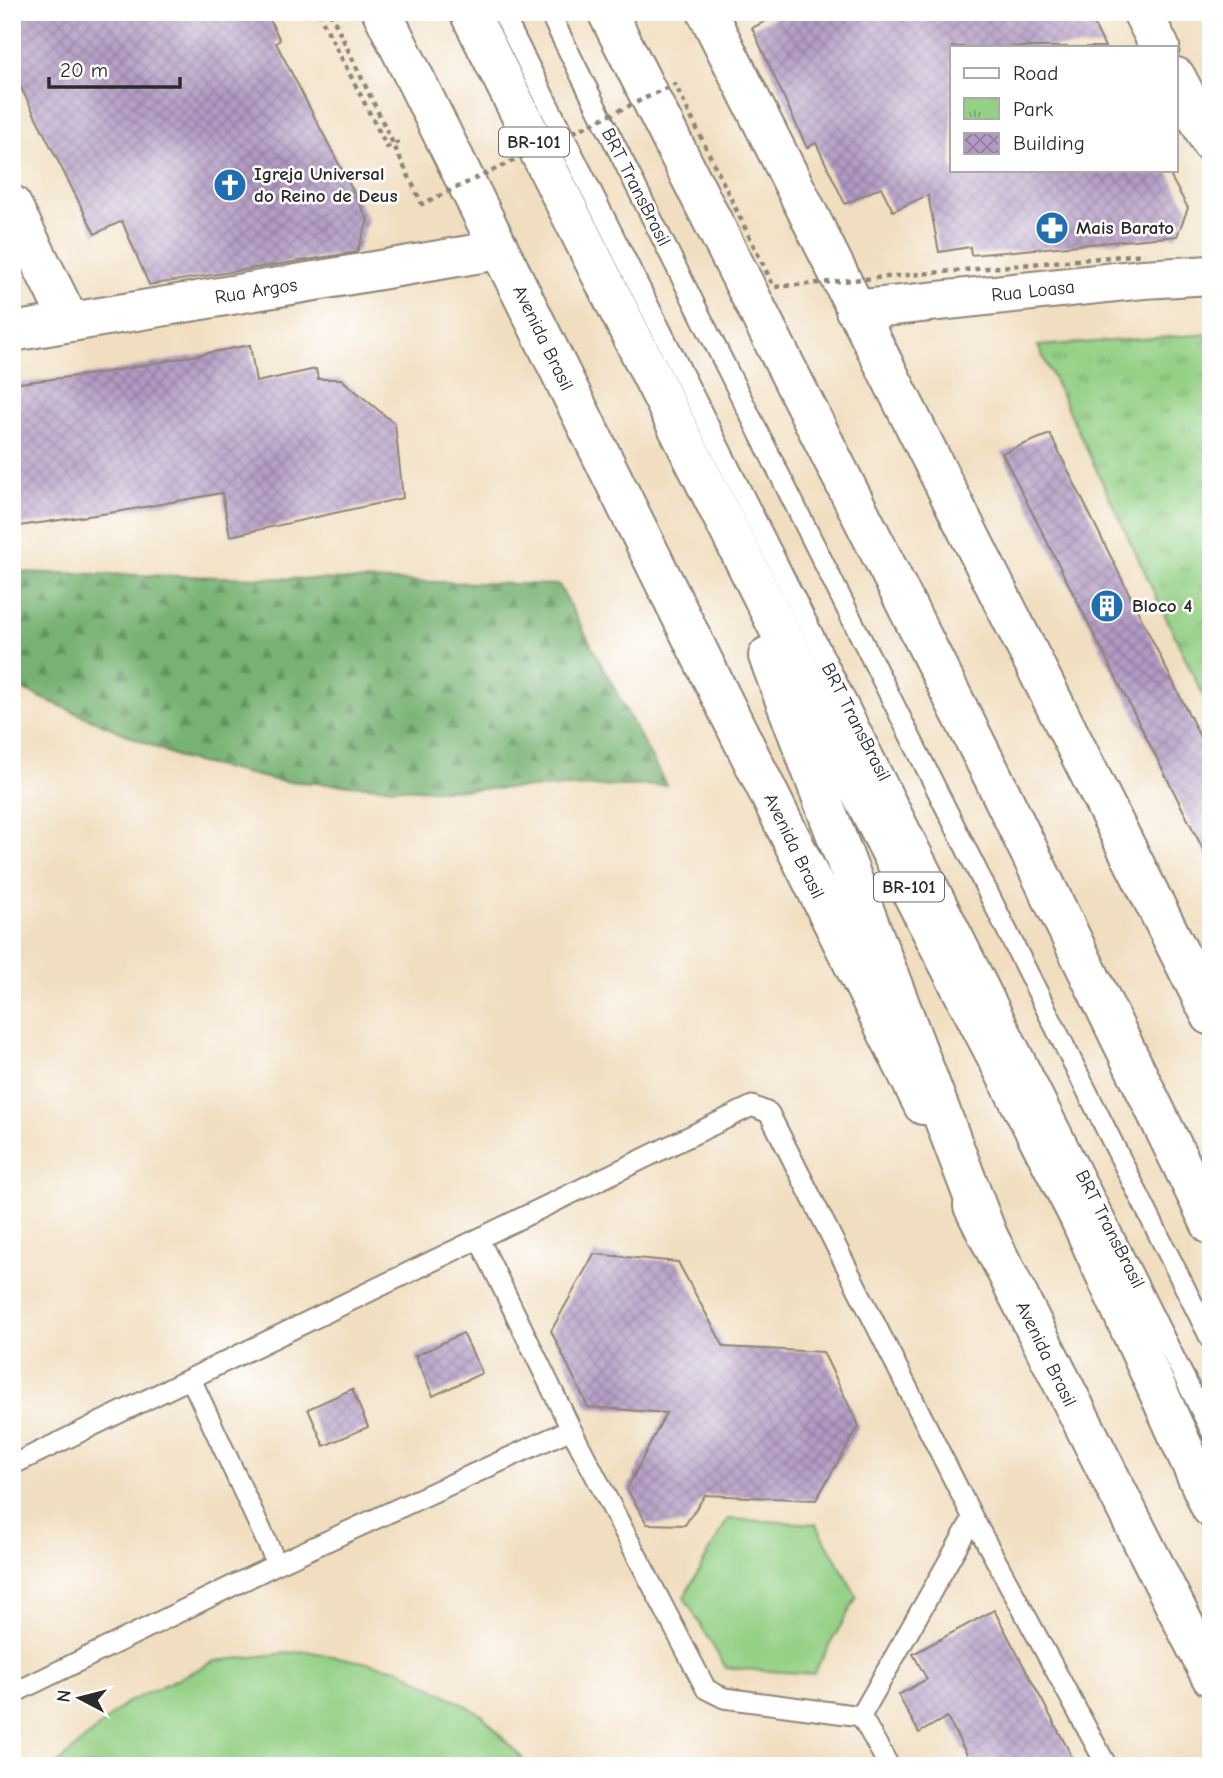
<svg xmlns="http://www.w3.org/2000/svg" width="1223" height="1778" font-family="'Comic Neue',sans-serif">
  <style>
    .forest { fill: url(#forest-firs); stroke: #516e4e; stroke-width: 2 }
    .park { fill: url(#park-tufts); stroke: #607e58; stroke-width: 2 }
    .pitch { fill: #94d085; stroke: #607e58; stroke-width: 2 }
    .building { fill: url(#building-cross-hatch) }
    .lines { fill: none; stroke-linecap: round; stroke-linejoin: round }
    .service-casing { stroke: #8e8476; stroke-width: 23 }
    .minor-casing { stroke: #8e8476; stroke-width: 42 }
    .primary-casing { stroke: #8e8476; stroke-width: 42 }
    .motorway-casing { stroke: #8e8476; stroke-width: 42 }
    .path { stroke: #8e8476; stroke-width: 4.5; stroke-dasharray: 5 5; stroke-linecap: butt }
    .service { stroke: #fff; stroke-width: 19 }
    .minor { stroke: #fff; stroke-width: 38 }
    .primary { stroke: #fff; stroke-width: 38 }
    .motorway { stroke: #fff; stroke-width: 38 }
    .path-bridge { stroke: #8e8476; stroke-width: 4.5; stroke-dasharray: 5 5; stroke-linecap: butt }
    .labels { text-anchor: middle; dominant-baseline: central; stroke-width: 5; stroke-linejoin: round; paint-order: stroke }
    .shield { fill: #fff; stroke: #6b6b6b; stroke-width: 2 }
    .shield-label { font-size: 18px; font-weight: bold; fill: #2b2b2b }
    .poi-label { font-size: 19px; font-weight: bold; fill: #2b2b2b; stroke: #fff; text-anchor: start }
    .street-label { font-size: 19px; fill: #2b2b2b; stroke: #fff }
  </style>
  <defs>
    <pattern id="forest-firs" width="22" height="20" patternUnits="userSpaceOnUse" patternTransform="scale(1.75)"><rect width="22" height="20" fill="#77b272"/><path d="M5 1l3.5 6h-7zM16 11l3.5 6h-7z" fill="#62915e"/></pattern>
    <pattern id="park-tufts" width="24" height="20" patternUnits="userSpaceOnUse" patternTransform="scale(1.75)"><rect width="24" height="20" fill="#94d085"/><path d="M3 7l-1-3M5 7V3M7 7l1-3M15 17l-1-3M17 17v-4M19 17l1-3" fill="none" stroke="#79a96d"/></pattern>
    <pattern id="building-cross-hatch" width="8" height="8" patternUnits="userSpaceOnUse" patternTransform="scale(1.75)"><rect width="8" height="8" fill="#b29ac3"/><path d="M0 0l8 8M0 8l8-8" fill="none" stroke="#917e9f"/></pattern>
  </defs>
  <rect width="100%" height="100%" fill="#fff"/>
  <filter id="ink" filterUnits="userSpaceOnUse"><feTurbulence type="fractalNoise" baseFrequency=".0143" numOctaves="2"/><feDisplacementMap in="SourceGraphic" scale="14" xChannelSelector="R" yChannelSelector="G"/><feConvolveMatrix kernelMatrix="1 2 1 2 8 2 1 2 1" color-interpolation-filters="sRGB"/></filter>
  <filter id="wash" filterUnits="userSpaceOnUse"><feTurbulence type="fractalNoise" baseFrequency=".00686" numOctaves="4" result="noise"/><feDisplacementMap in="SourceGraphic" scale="28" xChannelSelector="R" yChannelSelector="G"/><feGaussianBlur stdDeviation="1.57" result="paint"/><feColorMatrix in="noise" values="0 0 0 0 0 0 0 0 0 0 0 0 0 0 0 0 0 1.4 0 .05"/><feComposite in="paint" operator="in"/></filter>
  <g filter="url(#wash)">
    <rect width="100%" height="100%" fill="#f1dec0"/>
    <path class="forest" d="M 12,572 L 559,585 L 666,785 L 435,790 L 279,781 L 183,759 L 12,685 Z"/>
    <path class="park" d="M 1211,334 L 1211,700 L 1206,702 L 1038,346 Z"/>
    <path class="pitch" d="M 728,1519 L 816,1524 L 857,1597 L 813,1674 L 726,1668 L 684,1597 Z
      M 306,1651 L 399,1669 L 482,1715 L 529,1766 L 55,1766 L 126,1703 L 215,1661 Z"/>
    <g id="blocks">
      <path class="building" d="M 12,12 L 266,12 L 280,40 L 276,43 L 368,220 L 357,252 L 149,285 L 122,221 L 95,234 L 12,70 Z
        M 784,12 L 1088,12 L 1105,47 L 952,47 L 952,170 L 1167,170 L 1188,208 L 1177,236 L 971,255 L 970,247 L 939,252 L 928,195 L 893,211 L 881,187 L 845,204 L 816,143 L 807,148 L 752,28 Z
        M 250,345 L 256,382 L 316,369 L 318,379 L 341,379 L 395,424 L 403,498 L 230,536 L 222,493 L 122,511 L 12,527 L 12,384 L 102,373 Z
        M 1050,434 L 1211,759 L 1211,865 L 1002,453 Z
        M 594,1254 L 678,1262 L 724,1347 L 823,1352 L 859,1426 L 816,1500 L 705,1495 L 685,1525 L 647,1524 L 627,1489 L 666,1413 L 588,1407 L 551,1331 Z
        M 463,1333 L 482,1373 L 433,1396 L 415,1356 Z
        M 352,1389 L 368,1427 L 324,1446 L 308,1409 Z
        M 994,1610 L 1077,1766 L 973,1766 L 947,1717 L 919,1733 L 898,1695 L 927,1679 L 913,1654 Z"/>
    </g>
  </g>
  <g filter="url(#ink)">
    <use href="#blocks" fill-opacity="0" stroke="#8e8476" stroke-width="2"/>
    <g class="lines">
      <defs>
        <path id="service" d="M 502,12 L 1211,1431
          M 549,12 L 1211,1340
          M 479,1239 L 571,1429 L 706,1689 L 724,1698 L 861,1716 L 889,1766
          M 191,1379 L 277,1564
          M 12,1465 L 752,1106 L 769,1113 L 973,1518 L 1107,1766
          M 12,1694 L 277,1564 L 571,1429
          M 861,1716 L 973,1518"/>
        <path id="minor" d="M 1142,12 L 1160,47
          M 1176,77 L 1211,143
          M 12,205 L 70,322
          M 855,310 L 1143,279 L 1211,275
          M 12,332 L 499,250"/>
        <path id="primary" d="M 382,12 L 923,1105
          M 707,12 L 1211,1016
          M 973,1206 L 1211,1677"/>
        <path id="motorway" d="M 469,12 L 887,845 L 1078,1215 L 1211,1508
          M 607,12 L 992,775 L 1211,1225
          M 768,656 L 988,1236"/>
      </defs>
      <use href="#service" class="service-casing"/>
      <use href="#minor" class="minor-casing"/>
      <use href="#primary" class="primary-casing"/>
      <use href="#motorway" class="motorway-casing"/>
      <path class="path" d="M 318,12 L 387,147 L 399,142"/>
      <use href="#service" class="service"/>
      <use href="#minor" class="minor"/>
      <use href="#primary" class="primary"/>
      <use href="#motorway" class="motorway"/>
      <path class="path-bridge" d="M 330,12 L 422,204 L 675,84 L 774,287 L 1144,254"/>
    </g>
  </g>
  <defs>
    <symbol id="church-disc" viewBox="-11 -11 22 22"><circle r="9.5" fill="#1f6fb2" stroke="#fff"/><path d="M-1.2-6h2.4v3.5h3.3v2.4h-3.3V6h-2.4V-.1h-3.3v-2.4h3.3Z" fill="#fff"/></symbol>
    <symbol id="pharmacy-disc" viewBox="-11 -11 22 22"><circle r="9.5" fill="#1f6fb2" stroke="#fff"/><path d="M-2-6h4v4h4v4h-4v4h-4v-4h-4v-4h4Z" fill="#fff"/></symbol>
    <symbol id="building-disc" viewBox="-11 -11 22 22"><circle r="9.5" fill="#1f6fb2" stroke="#fff"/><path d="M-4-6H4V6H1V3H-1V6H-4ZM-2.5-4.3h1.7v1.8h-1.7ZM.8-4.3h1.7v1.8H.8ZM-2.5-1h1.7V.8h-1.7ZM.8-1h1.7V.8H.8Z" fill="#fff"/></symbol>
  </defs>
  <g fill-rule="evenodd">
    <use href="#church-disc" x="211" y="166" width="38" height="38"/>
    <use href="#pharmacy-disc" x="1033" y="209" width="38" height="38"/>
    <use href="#building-disc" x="1088" y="587" width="38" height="38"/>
  </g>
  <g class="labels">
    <g class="shield">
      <rect x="499" y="127.5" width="70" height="29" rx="5"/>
      <rect x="874" y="872.5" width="70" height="29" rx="5"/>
    </g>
    <g class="shield-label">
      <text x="534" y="142">BR-101</text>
      <text x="909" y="887">BR-101</text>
    </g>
    <g class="poi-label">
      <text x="254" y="174">Igreja Universal<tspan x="254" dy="22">do Reino de Deus</tspan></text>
      <text x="1076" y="228">Mais Barato</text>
      <text x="1132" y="606">Bloco 4</text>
    </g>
    <g class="street-label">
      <text transform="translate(636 187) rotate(63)">BRT TransBrasil</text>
      <text transform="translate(256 291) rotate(-9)">Rua Argos</text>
      <text transform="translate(1033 291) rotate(-6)">Rua Loasa</text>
      <text transform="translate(543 338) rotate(64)">Avenida Brasil</text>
      <text transform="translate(856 722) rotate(63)">BRT TransBrasil</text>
      <text transform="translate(794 846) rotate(64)">Avenida Brasil</text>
      <text transform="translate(1110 1229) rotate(63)">BRT TransBrasil</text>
      <text transform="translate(1046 1354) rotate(64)">Avenida Brasil</text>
    </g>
  </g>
  <rect width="1223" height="1778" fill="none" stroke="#fff" stroke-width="42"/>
  <rect x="950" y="46" width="228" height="126" fill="#ffffff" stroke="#aaaaaa" stroke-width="2"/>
  <rect x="964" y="68" width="35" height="10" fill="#ffffff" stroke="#aaaaaa" stroke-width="2"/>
  <text x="1013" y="80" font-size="21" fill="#2b2b2b">Road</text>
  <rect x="964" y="98" width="35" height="21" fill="url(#park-tufts)" stroke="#aaaaaa" stroke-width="2"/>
  <text x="1013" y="116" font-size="21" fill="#2b2b2b">Park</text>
  <rect x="964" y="133" width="35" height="21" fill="url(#building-cross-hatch)" stroke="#aaaaaa" stroke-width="2"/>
  <text x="1013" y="150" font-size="21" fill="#2b2b2b">Building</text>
  <g transform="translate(80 1698) rotate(277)" stroke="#ffffff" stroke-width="5" paint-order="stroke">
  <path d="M0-5L12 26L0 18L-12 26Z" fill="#2b2b2b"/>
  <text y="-10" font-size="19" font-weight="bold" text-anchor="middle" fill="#2b2b2b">N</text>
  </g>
  <path d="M49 77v10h131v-10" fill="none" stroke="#2b2b2b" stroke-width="3.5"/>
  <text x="60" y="77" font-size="21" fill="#2b2b2b" stroke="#ffffff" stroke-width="5" paint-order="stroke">20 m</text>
</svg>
